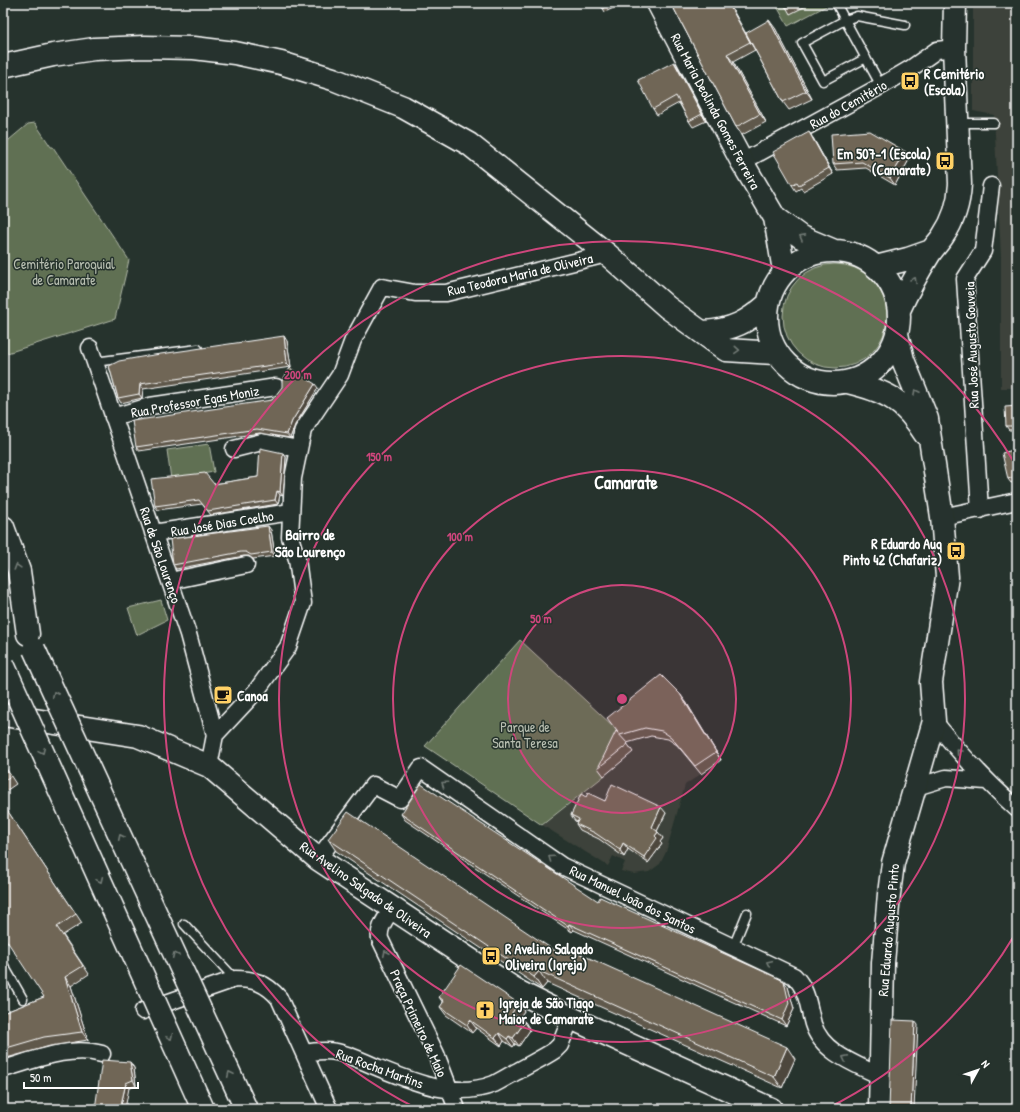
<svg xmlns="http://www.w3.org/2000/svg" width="1020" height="1112" font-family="'Patrick Hand',sans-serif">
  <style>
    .built { fill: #3c423a }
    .green { fill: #617052; stroke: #b0b8a8 }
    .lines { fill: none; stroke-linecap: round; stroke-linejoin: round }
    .lane-casing { stroke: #fff; stroke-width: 11 }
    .street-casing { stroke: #fff; stroke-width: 19 }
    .secondary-casing { stroke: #fff; stroke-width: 25 }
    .highway-casing { stroke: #fff; stroke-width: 25 }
    .lane { stroke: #26332d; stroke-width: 8 }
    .street { stroke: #26332d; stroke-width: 16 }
    .secondary { stroke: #26332d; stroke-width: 22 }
    .highway { stroke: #26332d; stroke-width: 22 }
    .highway-bridge-casing { stroke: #fff; stroke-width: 25; stroke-linecap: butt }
    .highway-bridge { stroke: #26332d; stroke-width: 22 }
    .wall { fill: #5f584b; stroke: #fff }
    .shaded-wall { fill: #4e473d; stroke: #fff }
    .building { fill: #6f6657; stroke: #fff }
    .oneway { stroke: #727a76 }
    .ring { fill: none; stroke: #ce467c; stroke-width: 2 }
    .labels { text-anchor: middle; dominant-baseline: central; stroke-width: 3; stroke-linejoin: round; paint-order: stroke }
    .poi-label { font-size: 14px; font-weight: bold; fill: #fff; stroke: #26332d; text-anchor: start }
    .street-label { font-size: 14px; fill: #fff; stroke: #26332d }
    .park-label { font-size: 14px; fill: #b8bfb1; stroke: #26332d }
    .neighbourhood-label { font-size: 15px; font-weight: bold; fill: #fff; stroke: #26332d }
    .district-label { font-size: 18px; font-weight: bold; fill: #fff; stroke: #26332d }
    .centre { fill: #ce467c; stroke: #26332d; stroke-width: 2 }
    .ring-label { font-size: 12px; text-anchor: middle; font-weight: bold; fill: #ce467c; stroke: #26332d; stroke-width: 3; stroke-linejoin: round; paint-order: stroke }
  </style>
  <rect width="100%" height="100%" fill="#26332d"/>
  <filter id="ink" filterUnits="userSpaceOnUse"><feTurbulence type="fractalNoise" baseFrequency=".025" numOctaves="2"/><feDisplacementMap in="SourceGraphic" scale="8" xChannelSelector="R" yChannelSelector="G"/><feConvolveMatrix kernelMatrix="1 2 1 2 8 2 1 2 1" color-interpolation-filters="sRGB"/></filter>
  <g filter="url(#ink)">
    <path class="built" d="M 973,3 L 1017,3 L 1017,388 L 1001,388 L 1001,257 L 994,115 L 973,111 Z
      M 666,683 L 686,702 L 721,760 L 685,785 L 666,852 L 660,864 L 649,872 L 634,874 L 621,871 L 625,862 L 613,856 L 608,866 L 542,825 L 604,776 Z"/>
    <path class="green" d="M 775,3 L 832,3 L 788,26 Z
      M 35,123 L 51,147 L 53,147 L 129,260 L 115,319 L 4,354 L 3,145 L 28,124 Z
      M783 316a52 52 0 1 1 104 0a52 52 0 1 1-104 0Z
      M 209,444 L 214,472 L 171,479 L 167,450 Z
      M 161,600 L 167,620 L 137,635 L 128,608 Z
      M 520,640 L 613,726 L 622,739 L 604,776 L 542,825 L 425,746 Z"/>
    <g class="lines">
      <defs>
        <path id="lane" d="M 836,3 L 845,20 L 857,16 L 905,25
          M 866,58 L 823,81 L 802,43 L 845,20 L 881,86
          M 959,123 L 994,123
          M 94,362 L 198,349
          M 184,924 L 235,979
          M 733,947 L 747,913
          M 3,964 L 23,999"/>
        <path id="street" d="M 742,162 L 881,86 L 910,69 L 937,50 L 954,48
          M 90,348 L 188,634 L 215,735 L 209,766
          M 113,417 L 150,406 L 276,387
          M 234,449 L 262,442 L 299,449
          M 980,510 L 965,279 L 983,251 L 991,186
          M 942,517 L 1017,501
          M 153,533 L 291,512
          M 170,581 L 246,565
          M 934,721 C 959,753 986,781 1017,809
          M 215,735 L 257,690 L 288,647 L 303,603 L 297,559 L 290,537 L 293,478 L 303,430 L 340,375 L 353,340 L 382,287 L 415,293 L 446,293 L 607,254
          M 916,787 L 946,778 L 986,781
          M 318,859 L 373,785 L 400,799 L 421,768 L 562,866 L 794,976 C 808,990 808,1006 813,1024 C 822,1053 856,1064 880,1076
          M 392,908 C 386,919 378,927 380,939 L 436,1054 L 457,1109
          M 143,1011 L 235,979 C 254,979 266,983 279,998 L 329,1109
          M 304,1053 C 335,1047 346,1054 374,1066 C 411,1081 453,1100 494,1084 C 502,1080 510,1075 518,1071 C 530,1064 543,1058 555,1050 L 560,1045 L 571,1018
          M 3,1069 C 35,1060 69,1045 102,1054"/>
        <path id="secondary" d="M 658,3 L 742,162 L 775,218 L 784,271
          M 3,66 L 53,55 L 94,49 L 144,47 L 194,48 L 235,53 L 281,63 L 333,79 L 403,107 L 469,144 L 607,254 L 667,307 L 726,350 L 775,353
          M 775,218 L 801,237 L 832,250
          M767 317a66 66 0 1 1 132 0a66 66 0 1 1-132 0Z
          M 876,267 L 908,259 L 931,251
          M 899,310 C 908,290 918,272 930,253 C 934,247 939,242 943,236 C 954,220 959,204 960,184 L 954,48 L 955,3
          M 704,332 C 733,330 747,322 768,304
          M 848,382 C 886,391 904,400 925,434
          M 3,715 L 138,736 L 209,766 L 318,859 L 519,992 L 571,1018 L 771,1109
          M 880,1109 L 883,963 L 889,894 L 893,863 L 934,721 L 931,682 L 947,577 L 942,517 L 927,419 L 903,360 L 897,334"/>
        <path id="highway" d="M 3,527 L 19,571 L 28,634"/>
      </defs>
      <use href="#lane" class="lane-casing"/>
      <use href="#street" class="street-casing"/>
      <use href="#secondary" class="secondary-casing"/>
      <use href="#highway" class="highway-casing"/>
      <use href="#lane" class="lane"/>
      <use href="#street" class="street"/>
      <use href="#secondary" class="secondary"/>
      <use href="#highway" class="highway"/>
      <defs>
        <path id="highway-bridge" d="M 34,649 L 246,1109
          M 3,664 L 203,1109"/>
      </defs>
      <use href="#highway-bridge" class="highway-bridge-casing"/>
      <use href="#highway-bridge" class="highway-bridge"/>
    </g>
    <path class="wall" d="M 600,3 L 624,3 L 605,12 Z
      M 671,3 L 746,33 L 775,28 L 812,99 L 789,110 L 783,102 L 755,50 L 733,62 L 766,122 L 742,135 L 736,127 Z
      M 784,3 L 812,3 L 790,14 Z
      M 674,62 L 678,68 L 706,121 L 693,127 L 689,121 L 679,103 L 657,115 L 653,109 Z
      M 813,138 L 833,174 L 803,191 L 801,188 L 796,191 L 792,185 Z
      M 906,152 L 910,158 L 895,185 L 866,168 L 837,170 L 833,164 Z
      M 287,341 L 291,367 L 143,389 L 142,398 L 121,403 L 118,398 L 109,366 Z
      M 318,388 L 295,425 L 290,438 L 260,433 L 139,451 L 136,447 L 272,400 Z
      M 1017,406 L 1017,430 L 1009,430 L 1006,426 Z
      M 1017,449 L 1017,481 L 1011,483 L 1008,479 Z
      M 283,453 L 286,457 L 283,496 L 280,495 L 278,504 L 211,515 L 202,504 L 158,510 L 155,506 L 214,484 L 258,477 Z
      M 271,530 L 275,556 L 253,559 L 249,556 L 244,556 L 176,569 L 173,565 Z
      M 686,702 L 721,760 L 701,774 L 677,745 L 668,739 L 651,736 L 627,743 L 633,752 L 604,776 L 598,768 L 619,734 Z
      M 3,764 L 16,784 L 3,793 Z
      M 586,797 L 666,813 L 657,831 L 663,838 L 660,842 L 662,844 L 648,863 L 628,849 L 624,857 L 599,839 L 580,830 L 576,824 L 577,822 L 575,821 L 571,815 Z
      M 3,804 L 82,923 L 63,935 L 89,974 L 71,986 L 88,1040 L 50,1046 L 3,1059 L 3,1013 L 44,997 Z
      M 401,814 L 788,987 L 794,1009 L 786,1026 L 574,930 L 572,932 L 405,820 Z
      M 328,839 L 555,951 L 795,1059 L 782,1088 L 547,983 L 542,989 L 336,851 Z
      M 439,997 L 518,1003 L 524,1011 L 519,1018 L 525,1022 L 530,1030 L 519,1046 L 515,1044 L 513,1047 L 504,1041 L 501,1046 L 476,1028 L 472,1033 L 446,1015 L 440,1007 L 443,1003 Z
      M 130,1062 L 134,1068 L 136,1086 L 129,1088 L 95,1109 Z"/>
    <path class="shaded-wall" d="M 728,3 L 729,3 L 755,50 L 750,42 Z
      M 769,20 L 775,28 L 812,99 L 806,91 Z
      M 727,54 L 733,62 L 766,122 L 760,114 Z
      M 674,62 L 678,68 L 706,121 L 702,114 Z
      M 809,132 L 813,138 L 833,174 L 829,168 Z
      M 906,152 L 910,158 L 895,185 L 890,178 Z
      M 284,336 L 287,341 L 291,367 L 287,363 Z
      M 140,384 L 143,389 L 142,398 L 139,394 Z
      M 315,384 L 318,388 L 295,425 L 290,438 L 287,434 L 292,421 Z
      M 283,453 L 286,457 L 283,496 L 280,492 Z
      M 277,491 L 280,495 L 278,504 L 275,500 Z
      M 268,526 L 271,530 L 275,556 L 272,552 Z
      M 680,694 L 686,702 L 721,760 L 716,752 Z
      M 661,807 L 666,813 L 656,833 L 652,827 Z
      M 658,832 L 663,838 L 660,842 L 662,844 L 648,863 L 644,857 L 655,836 Z
      M 623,843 L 628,849 L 624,857 L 620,850 Z
      M 569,924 L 574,930 L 572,932 L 568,926 Z
      M 539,971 L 547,983 L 542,989 L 534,977 Z
      M 65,977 L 71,986 L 88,1040 L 82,1032 Z
      M 784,981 L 788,987 L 794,1009 L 786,1026 L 782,1020 Z
      M 518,1003 L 524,1011 L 517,1021 L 512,1013 Z
      M 470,1020 L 476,1028 L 472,1033 L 467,1025 Z
      M 915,1021 L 918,1025 L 914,1109 L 911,1109 Z
      M 525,1022 L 530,1030 L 519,1046 L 513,1038 Z
      M 499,1033 L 504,1041 L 501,1046 L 495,1038 Z
      M 509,1036 L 515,1044 L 513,1047 L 507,1039 Z
      M 787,1047 L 795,1059 L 782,1088 L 774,1077 Z
      M 130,1062 L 134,1068 L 136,1086 L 133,1080 Z
      M 126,1083 L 129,1088 L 125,1109 L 120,1109 Z"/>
    <path class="building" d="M 600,3 L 612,3 L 602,8 Z
      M 671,3 L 728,3 L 750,42 L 727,54 L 760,114 L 736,127 Z
      M 784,3 L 796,3 L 786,8 Z
      M 769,20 L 806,91 L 783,102 L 746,33 Z
      M 674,62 L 702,114 L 689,121 L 676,96 L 653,109 L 638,80 Z
      M 870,131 L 906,152 L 890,178 L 862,162 L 833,164 L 831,134 Z
      M 809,132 L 829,168 L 799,185 L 797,182 L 792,185 L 773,152 Z
      M 284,336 L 287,363 L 140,384 L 139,394 L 118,398 L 109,366 L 119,361 L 147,356 Z
      M 290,368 L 315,384 L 292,421 L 287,434 L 257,429 L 136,447 L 132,421 L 272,400 L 282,387 L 282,381 Z
      M 1017,406 L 1017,426 L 1006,426 L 1005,407 Z
      M 260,448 L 283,453 L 280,492 L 277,491 L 275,500 L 208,511 L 199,500 L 155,506 L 151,479 L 205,473 L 214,484 L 258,477 Z
      M 1017,449 L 1017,476 L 1008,479 L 1002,453 Z
      M 268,526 L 272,552 L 251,555 L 246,552 L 241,552 L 173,565 L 170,539 Z
      M 661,675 L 680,694 L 716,752 L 695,766 L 671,737 L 662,731 L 645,728 L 620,735 L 607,718 Z
      M 616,731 L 628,744 L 598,768 Z
      M 3,764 L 11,776 L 3,781 Z
      M 421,784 L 598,901 L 600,897 L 784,981 L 789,1003 L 782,1020 L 569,924 L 568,926 L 401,814 Z
      M 612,784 L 661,807 L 652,827 L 658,832 L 655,836 L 657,838 L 644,857 L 623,843 L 620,850 L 595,833 L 576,824 L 579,819 L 571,815 L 581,794 L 586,797 L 588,793 L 605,801 Z
      M 3,804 L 76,914 L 57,927 L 83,966 L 65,977 L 82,1032 L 44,1037 L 3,1049 L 3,1013 L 44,997 L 3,935 Z
      M 348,812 L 555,951 L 558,944 L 787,1047 L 774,1077 L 539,971 L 534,977 L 328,839 Z
      M 461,965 L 518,1003 L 512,1013 L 525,1022 L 513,1038 L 509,1036 L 507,1039 L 499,1033 L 495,1038 L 470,1020 L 467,1025 L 440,1007 L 444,1001 L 439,997 Z
      M 892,1020 L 915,1021 L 911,1109 L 889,1109 Z
      M 102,1060 L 130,1062 L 133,1080 L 126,1083 L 120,1109 L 95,1109 Z"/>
    <defs><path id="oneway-chevron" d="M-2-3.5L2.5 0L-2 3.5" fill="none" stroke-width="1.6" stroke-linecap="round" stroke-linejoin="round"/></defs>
    <g class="oneway">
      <use href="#oneway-chevron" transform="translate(802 237) rotate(-151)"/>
      <use href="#oneway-chevron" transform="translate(914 280) rotate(-59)"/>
      <use href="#oneway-chevron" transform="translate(737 350) rotate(4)"/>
      <use href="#oneway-chevron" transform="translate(916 392) rotate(-117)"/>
      <use href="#oneway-chevron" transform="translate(17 567) rotate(-107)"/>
      <use href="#oneway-chevron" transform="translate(55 694) rotate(-116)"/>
      <use href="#oneway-chevron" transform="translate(42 751) rotate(66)"/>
      <use href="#oneway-chevron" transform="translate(959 752) rotate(-132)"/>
      <use href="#oneway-chevron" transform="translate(444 784) rotate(-145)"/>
      <use href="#oneway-chevron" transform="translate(121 837) rotate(-115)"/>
      <use href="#oneway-chevron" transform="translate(551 858) rotate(-145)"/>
      <use href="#oneway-chevron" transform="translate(100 880) rotate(66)"/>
      <use href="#oneway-chevron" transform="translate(386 953) rotate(-116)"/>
      <use href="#oneway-chevron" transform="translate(175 955) rotate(-115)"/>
      <use href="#oneway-chevron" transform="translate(769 963) rotate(-155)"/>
      <use href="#oneway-chevron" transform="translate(170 1037) rotate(66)"/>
      <use href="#oneway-chevron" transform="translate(845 1058) rotate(-153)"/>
      <use href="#oneway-chevron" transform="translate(230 1074) rotate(-115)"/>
    </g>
  </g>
  <circle cx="622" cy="699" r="114" fill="#ce467c" fill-opacity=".12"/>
  <g class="ring">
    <circle cx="622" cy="699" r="114"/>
    <circle cx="622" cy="699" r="229"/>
    <circle cx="622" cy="699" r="343"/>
    <path d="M1017 931A458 458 0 0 1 826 1109M418 1109A458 458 0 1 1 1017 467"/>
  </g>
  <defs>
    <symbol id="bus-square" viewBox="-11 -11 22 22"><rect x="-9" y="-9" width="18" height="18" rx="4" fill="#ffd166" stroke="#26332d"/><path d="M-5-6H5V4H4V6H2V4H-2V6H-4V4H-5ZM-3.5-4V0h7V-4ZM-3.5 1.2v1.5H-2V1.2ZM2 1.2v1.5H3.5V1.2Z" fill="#111"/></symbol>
    <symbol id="cafe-square" viewBox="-11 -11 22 22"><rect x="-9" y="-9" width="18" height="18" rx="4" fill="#ffd166" stroke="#26332d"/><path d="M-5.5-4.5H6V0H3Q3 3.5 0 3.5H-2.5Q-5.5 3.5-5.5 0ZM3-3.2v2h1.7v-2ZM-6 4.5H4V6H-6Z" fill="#111"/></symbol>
    <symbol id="church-square" viewBox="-11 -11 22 22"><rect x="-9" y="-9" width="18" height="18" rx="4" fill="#ffd166" stroke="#26332d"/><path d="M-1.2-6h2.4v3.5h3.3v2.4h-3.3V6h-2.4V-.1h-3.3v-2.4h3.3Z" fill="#111"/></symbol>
  </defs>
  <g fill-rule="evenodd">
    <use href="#bus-square" x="899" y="70" width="22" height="22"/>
    <use href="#bus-square" x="934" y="150" width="22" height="22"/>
    <use href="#bus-square" x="945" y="540" width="22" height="22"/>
    <use href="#cafe-square" x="212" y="684" width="22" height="22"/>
    <use href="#bus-square" x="480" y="945" width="22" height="22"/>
    <use href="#church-square" x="474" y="999" width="22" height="22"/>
  </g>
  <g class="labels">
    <g class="poi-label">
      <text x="924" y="73">R Cemitério<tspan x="924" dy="16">(Escola)</tspan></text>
      <text x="931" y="153" text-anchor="end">Em 507-1 (Escola)<tspan x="931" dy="16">(Camarate)</tspan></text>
      <text x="942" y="543" text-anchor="end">R Eduardo Aug<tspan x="942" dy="16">Pinto 42 (Chafariz)</tspan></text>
      <text x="237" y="695">Canoa</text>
      <text x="505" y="948">R Avelino Salgado<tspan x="505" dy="16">Oliveira (Igreja)</tspan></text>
      <text x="499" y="1002">Igreja de São Tiago<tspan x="499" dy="16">Maior de Camarate</tspan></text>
    </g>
    <g class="street-label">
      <text transform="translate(848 104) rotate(-29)">Rua do Cemitério</text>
      <text transform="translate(716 111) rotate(62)">Rua Maria Deolinda Gomes Ferreira</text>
      <text transform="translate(520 274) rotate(-13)">Rua Teodora Maria de Oliveira</text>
      <text transform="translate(971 345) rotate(-92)">Rua José Augusto Gouveia</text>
      <text transform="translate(195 401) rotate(-10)">Rua Professor Egas Moniz</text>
      <text transform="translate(222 523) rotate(-9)">Rua José Dias Coelho</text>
      <text transform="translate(161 555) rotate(71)">Rua de São Lourenço</text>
      <text transform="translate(366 889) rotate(35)">Rua Avelino Salgado de Oliveira</text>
      <text transform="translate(633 899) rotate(26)">Rua Manuel João dos Santos</text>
      <text transform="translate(888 930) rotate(-85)">Rua Eduardo Augusto Pinto</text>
      <text transform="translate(419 1023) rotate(65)">Praça Primeiro de Maio</text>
      <text transform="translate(380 1068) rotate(20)">Rua Rocha Martins</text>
    </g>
    <g class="park-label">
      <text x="64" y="263">Cemitério Paroquial<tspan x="64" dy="16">de Camarate</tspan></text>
      <text x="525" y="726">Parque de<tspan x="525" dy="16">Santa Teresa</tspan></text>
    </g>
    <g class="neighbourhood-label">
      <text x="310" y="534">Bairro de<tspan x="310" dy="17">São Lourenço</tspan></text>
    </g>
    <g class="district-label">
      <text x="626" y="482">Camarate</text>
    </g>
  </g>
  <circle cx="622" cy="699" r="6" class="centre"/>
  <g class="ring-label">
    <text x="298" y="379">200 m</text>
    <text x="379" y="461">150 m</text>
    <text x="460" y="541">100 m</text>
    <text x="541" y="623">50 m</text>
  </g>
  <rect width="1020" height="1112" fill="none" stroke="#26332d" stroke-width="16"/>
  <rect x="8" y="8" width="1004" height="1096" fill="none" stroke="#fff" stroke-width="1.5" filter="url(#ink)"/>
  <g transform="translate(978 1070) rotate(50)" stroke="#26332d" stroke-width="3" paint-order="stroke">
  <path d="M0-3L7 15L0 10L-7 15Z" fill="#ffffff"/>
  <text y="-6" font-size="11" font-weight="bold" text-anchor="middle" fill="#ffffff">N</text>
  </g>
  <path d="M24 1082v6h114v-6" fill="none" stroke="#ffffff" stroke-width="2"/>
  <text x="30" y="1082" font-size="12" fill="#ffffff" stroke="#26332d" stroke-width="3" paint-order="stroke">50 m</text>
</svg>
